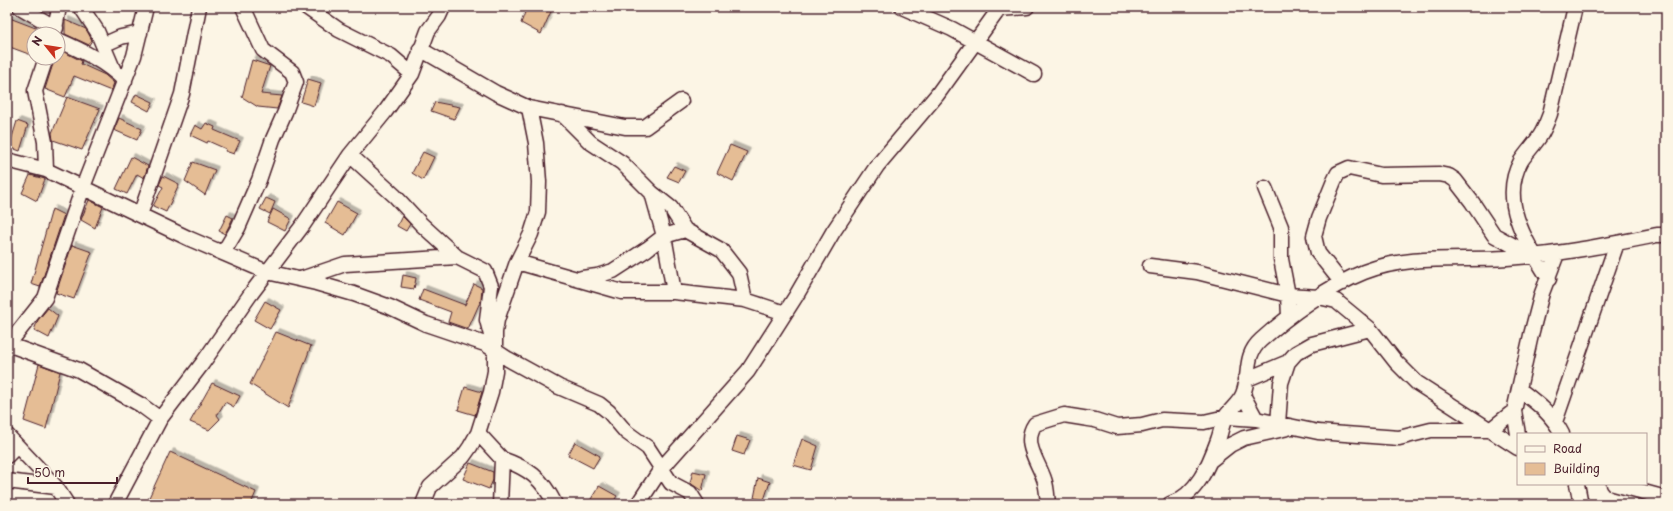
<svg xmlns="http://www.w3.org/2000/svg" width="1673" height="511" font-family="'Playpen Sans',sans-serif">
  <style>
    .building { fill: #e5bd95; stroke: #4a1f2b; filter: url(#shadow) }
    .lines { fill: none; stroke-linecap: round; stroke-linejoin: round }
    .street-casing { stroke: #4a1f2b; stroke-width: 17 }
    .street { stroke: #fcf5e5; stroke-width: 14 }
  </style>
  <defs>
    <filter id="shadow"><feDropShadow dx="3.5" dy="-3.5" stdDeviation="0" flood-color="#0004"/></filter>
  </defs>
  <rect width="100%" height="100%" fill="#fcf5e5"/>
  <filter id="ink" filterUnits="userSpaceOnUse"><feTurbulence type="fractalNoise" baseFrequency=".025" numOctaves="2"/><feDisplacementMap in="SourceGraphic" scale="8" xChannelSelector="R" yChannelSelector="G"/><feConvolveMatrix kernelMatrix="1 2 1 2 8 2 1 2 1" color-interpolation-filters="sRGB"/></filter>
  <g filter="url(#ink)">
    <path class="building" d="M 527,7 L 553,7 L 541,34 L 521,23 Z
      M 7,17 L 46,32 L 46,34 L 34,34 L 34,56 L 7,46 Z
      M 65,20 L 86,29 L 92,40 L 89,45 L 65,34 Z
      M 58,49 L 82,61 L 81,64 L 105,75 L 114,83 L 111,91 L 74,76 L 65,97 L 45,89 L 52,67 L 56,58 L 58,58 Z
      M 252,60 L 270,66 L 261,94 L 282,96 L 277,109 L 258,107 L 242,97 Z
      M 308,79 L 321,83 L 314,106 L 301,102 Z
      M 136,94 L 153,102 L 149,111 L 132,102 Z
      M 67,97 L 100,109 L 82,150 L 53,140 L 52,133 Z
      M 435,102 L 460,107 L 454,119 L 431,111 Z
      M 119,118 L 142,129 L 137,140 L 114,130 Z
      M 17,121 L 28,125 L 20,151 L 9,147 Z
      M 206,123 L 215,127 L 214,130 L 240,141 L 234,154 L 225,151 L 226,149 L 208,141 L 207,143 L 190,135 L 195,125 L 202,129 Z
      M 730,145 L 747,152 L 733,181 L 717,173 Z
      M 423,152 L 434,157 L 423,180 L 412,173 Z
      M 131,157 L 148,166 L 144,178 L 137,174 L 127,194 L 116,189 Z
      M 193,162 L 215,170 L 205,195 L 185,181 Z
      M 674,166 L 685,171 L 679,182 L 667,177 Z
      M 30,175 L 45,179 L 37,201 L 22,193 Z
      M 163,176 L 179,184 L 166,212 L 153,206 L 163,187 L 159,185 Z
      M 266,198 L 275,202 L 270,214 L 260,209 Z
      M 89,200 L 103,207 L 95,228 L 81,220 Z
      M 337,202 L 357,213 L 345,235 L 325,223 Z
      M 52,209 L 64,215 L 40,287 L 31,284 Z
      M 273,209 L 291,219 L 285,231 L 267,222 Z
      M 227,215 L 233,218 L 225,234 L 219,231 Z
      M 402,216 L 410,224 L 406,231 L 397,226 Z
      M 72,245 L 92,252 L 74,299 L 56,293 Z
      M 403,275 L 416,278 L 414,289 L 401,287 Z
      M 474,284 L 482,288 L 481,300 L 468,329 L 448,322 L 451,312 L 419,300 L 423,289 L 465,305 Z
      M 265,301 L 281,310 L 270,329 L 254,320 Z
      M 48,308 L 58,316 L 49,338 L 34,330 L 38,320 Z
      M 276,332 L 311,346 L 288,408 L 250,384 Z
      M 39,364 L 60,372 L 46,429 L 24,421 Z
      M 212,383 L 240,396 L 234,407 L 225,402 L 217,415 L 220,419 L 209,430 L 190,422 Z
      M 465,387 L 482,392 L 475,415 L 458,410 Z
      M 737,436 L 750,440 L 744,455 L 732,451 Z
      M 802,439 L 818,446 L 811,470 L 793,465 Z
      M 575,442 L 600,456 L 593,468 L 568,455 Z
      M 170,452 L 256,492 L 251,504 L 146,504 Z
      M 470,463 L 493,472 L 493,480 L 489,489 L 463,479 Z
      M 693,471 L 706,474 L 702,491 L 690,483 Z
      M 758,478 L 770,482 L 764,500 L 754,498 Z
      M 599,486 L 617,496 L 612,504 L 588,504 Z"/>
    <g class="lines">
      <defs>
        <path id="street" d="M 20,7 L 56,28
          M 81,7 L 97,31 L 114,71
          M 306,7 L 339,30 L 391,56 L 412,74
          M 902,7 L 952,29 L 1034,74
          M 54,34 L 59,7
          M 58,40 C 83,51 106,62 125,81
          M 103,45 L 121,37 L 140,33
          M 420,49 L 496,93 L 529,108 L 625,127 L 645,127 L 681,101
          M 562,114 L 590,142 L 622,163 L 652,193 L 671,208 L 685,230 L 721,250 L 739,273 L 745,300
          M 350,155 L 395,196 L 421,224 L 457,257 L 485,271 L 491,286 L 487,320 L 492,339
          M 7,160 L 46,170 L 190,239 L 267,272 L 316,283 L 354,294 L 390,307 L 426,324 L 485,344 L 508,359 L 559,387 L 599,404 L 609,412 L 626,432 L 648,448 L 671,483 L 690,493 L 697,504
          M 46,170 L 45,142 L 35,91 L 46,58
          M 1265,188 L 1281,227 L 1281,259 L 1288,295 L 1289,317
          M 652,193 L 664,236 L 674,292
          M 140,215 L 182,94 L 199,7
          M 223,253 L 238,228 L 259,180 L 273,139 L 285,112 L 296,82 L 292,72 L 263,50 L 243,7
          M 517,262 L 622,292 L 674,292 L 745,300 L 785,313
          M 1150,266 L 1197,272 L 1288,295 L 1319,297 L 1336,301 L 1370,329 L 1396,362 L 1417,383 L 1518,448
          M 582,278 L 597,276 L 613,271 L 647,249 L 664,236 L 685,230
          M 301,279 L 345,264 L 457,257
          M 1549,279 C 1528,245 1498,202 1521,161 C 1527,152 1534,145 1540,136 C 1544,130 1547,122 1550,114 L 1575,7
          M 1342,283 L 1318,253 L 1314,236 L 1319,218 L 1334,181 L 1338,173 L 1349,168 L 1381,175 L 1439,174 L 1449,176 L 1455,180 L 1472,202 L 1494,235 L 1514,246 L 1520,251 L 1523,256
          M 7,344 L 79,370 L 141,405 L 160,419
          M 7,346 L 45,298 L 83,187 L 134,56 L 146,7
          M 1245,380 L 1288,362 L 1296,353 L 1312,344 L 1370,329
          M 1520,390 C 1537,403 1552,414 1562,434
          M 1243,395 L 1256,419
          M 1555,422 L 1617,243
          M 1278,424 L 1281,383 L 1288,362
          M 478,433 L 502,459 L 500,504
          M 1518,434 L 1514,411 L 1531,335 L 1542,293 L 1557,254
          M 7,435 L 56,487 L 67,504
          M 7,456 L 17,446
          M 502,459 C 528,468 542,478 555,504
          M 1211,460 L 1230,445 L 1244,438 L 1288,428
          M 7,481 L 56,487
          M 1577,484 L 1581,504
          M 1614,484 L 1666,498
          M 115,504 L 160,419 L 202,364 L 250,295 L 303,225 L 350,155 L 385,112 L 412,74 L 428,31 L 439,16 L 443,7
          M 423,504 L 430,487 L 463,457 L 470,447 L 478,433 L 491,392 L 495,371 L 495,332 L 497,320 L 517,262 L 531,234 L 538,212 L 539,182 L 536,143 L 529,108
          M 638,504 L 661,469 L 748,371 L 796,296 L 833,232 L 877,166 L 937,95 L 999,9 L 1027,7
          M 1048,504 C 1047,496 1047,487 1044,479 C 1038,461 1022,443 1035,424 L 1064,415 L 1095,420 L 1117,427 L 1142,425 L 1162,420 L 1204,422 L 1226,417 L 1256,419 L 1318,432 L 1399,438 L 1431,430 L 1490,430 L 1514,411
          M 1170,504 C 1197,495 1209,465 1218,440 C 1221,432 1222,423 1226,416 C 1231,409 1240,402 1243,394 C 1251,375 1243,356 1261,340 C 1289,315 1329,286 1364,272 C 1409,254 1460,261 1507,258 C 1558,255 1607,245 1657,235 L 1666,235"/>
      </defs>
      <use href="#street" class="street-casing"/>
      <use href="#street" class="street"/>
    </g>
  </g>
  <rect width="1673" height="511" fill="none" stroke="#fcf5e5" stroke-width="24"/>
  <rect x="12" y="12" width="1649" height="487" fill="none" stroke="#4a1f2b" stroke-width="1.5" filter="url(#ink)"/>
  <rect x="1517" y="433" width="130" height="52" fill="#fcf5e5" stroke="#b59f9b"/>
  <rect x="1525" y="446" width="20" height="6" fill="#fcf5e5" stroke="#b59f9b"/>
  <text x="1553" y="453" font-size="12" fill="#4a1f2b">Road</text>
  <rect x="1525" y="463" width="20" height="12" fill="#e5bd95" stroke="#b59f9b"/>
  <text x="1553" y="473" font-size="12" fill="#4a1f2b">Building</text>
  <g transform="translate(46 46) rotate(300)"><circle r="19" fill="#fcf5e5" stroke="#b59f9b"/>
  <path d="M0-3L7 15L0 10L-7 15Z" fill="#c8321e"/>
  <text y="-6" font-size="11" font-weight="bold" text-anchor="middle" fill="#4a1f2b">N</text>
  </g>
  <path d="M28 477v6h89v-6" fill="none" stroke="#4a1f2b" stroke-width="2"/>
  <text x="34" y="477" font-size="12" fill="#4a1f2b" stroke="#fcf5e5" stroke-width="3" paint-order="stroke">50 m</text>
</svg>
